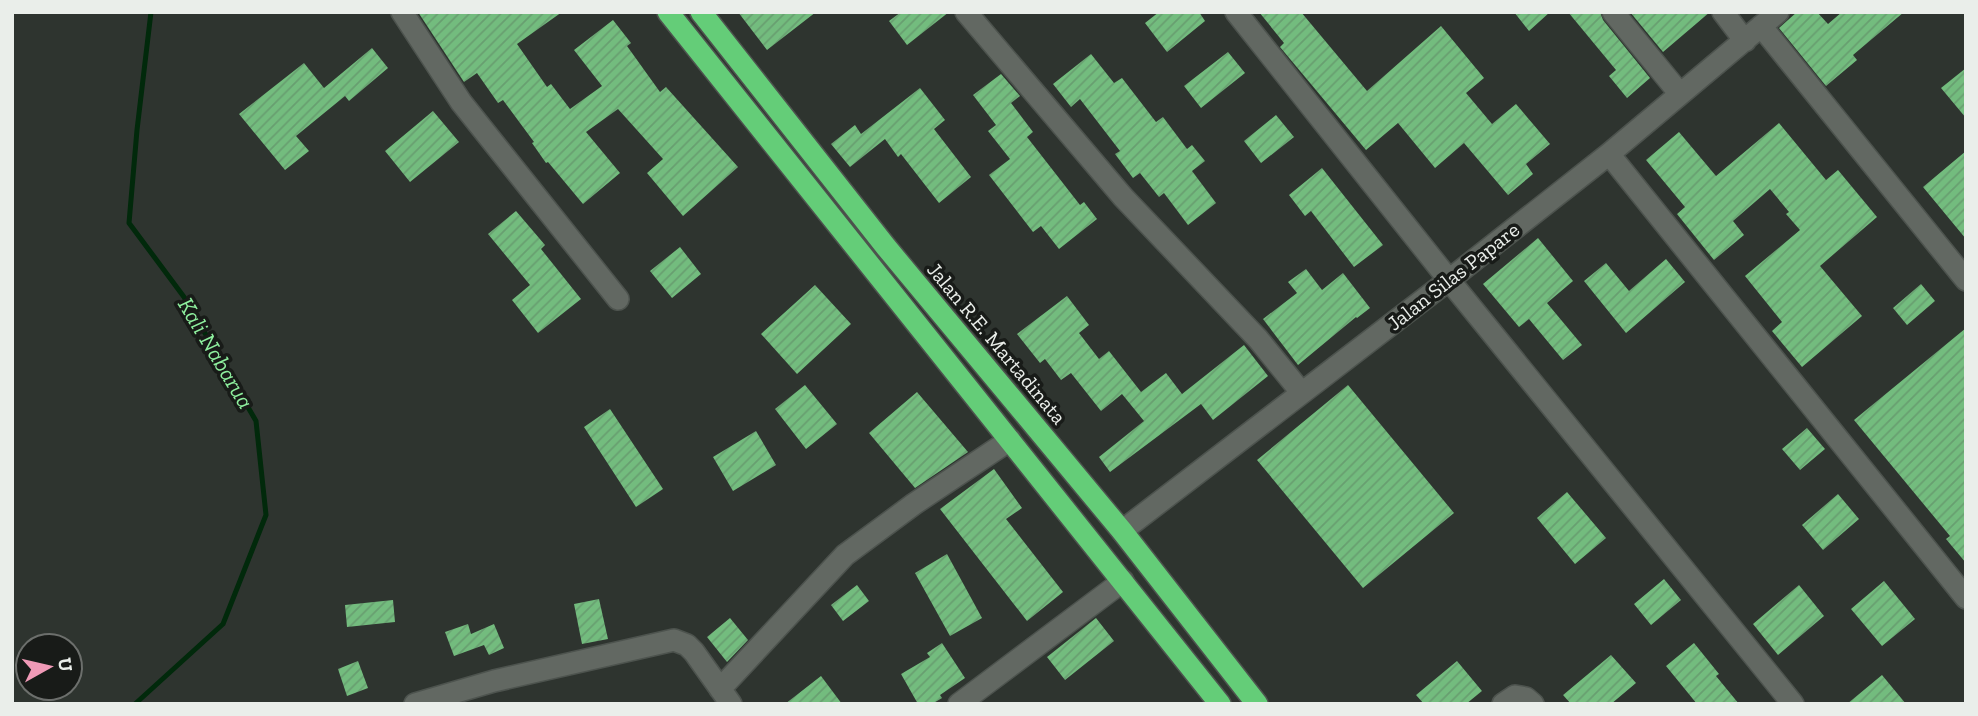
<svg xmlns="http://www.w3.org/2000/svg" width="1978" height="716" font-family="'Zilla Slab',serif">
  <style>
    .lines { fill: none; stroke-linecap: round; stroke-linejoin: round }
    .stream { stroke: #01290b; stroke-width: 5 }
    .building { fill: url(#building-hatch) }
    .minor-casing { stroke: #4d534e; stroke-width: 24 }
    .highway-casing { stroke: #4d534e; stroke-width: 24 }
    .minor { stroke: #626862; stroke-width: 21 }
    .highway { stroke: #64cd78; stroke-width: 21 }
    .labels { text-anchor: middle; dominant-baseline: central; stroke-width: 7; stroke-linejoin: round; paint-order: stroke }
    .street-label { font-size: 21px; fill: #eaeeea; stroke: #181b18 }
    .water-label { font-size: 23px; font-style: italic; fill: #8eef9e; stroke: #181b18 }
  </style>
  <defs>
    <pattern id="building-hatch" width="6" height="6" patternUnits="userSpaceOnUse" patternTransform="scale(1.75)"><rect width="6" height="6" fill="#73bc7e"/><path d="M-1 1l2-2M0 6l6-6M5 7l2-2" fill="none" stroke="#689f70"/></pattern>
  </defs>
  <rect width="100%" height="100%" fill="#2e342f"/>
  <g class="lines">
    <path class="stream" d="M 135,704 L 223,624 L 266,515 L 256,421 L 184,297 L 129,223 L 137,130 L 151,12"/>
  </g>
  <path class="building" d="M 418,12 L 562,12 L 517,44 L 547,87 L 551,84 L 570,109 L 602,86 L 574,50 L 613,20 L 631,43 L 627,46 L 660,92 L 666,87 L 738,167 L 683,216 L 647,173 L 663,159 L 618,109 L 586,132 L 620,173 L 583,204 L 548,162 L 546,163 L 532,143 L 534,142 L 503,100 L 498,103 L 477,73 L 464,82 Z
    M 738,12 L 816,12 L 767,50 Z
    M 901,12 L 949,12 L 907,45 L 889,21 Z
    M 1159,12 L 1199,12 L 1205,21 L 1167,52 L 1145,23 Z
    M 1259,12 L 1301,12 L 1367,91 L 1441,26 L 1484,78 L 1466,93 L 1492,124 L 1516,104 L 1550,144 L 1526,164 L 1533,174 L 1508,195 L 1464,143 L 1435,168 L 1398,123 L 1366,150 L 1280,47 L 1284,43 Z
    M 1514,12 L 1550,12 L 1529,31 Z
    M 1568,12 L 1600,12 L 1603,20 L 1650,78 L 1627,98 L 1609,76 L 1616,70 Z
    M 1630,12 L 1710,12 L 1663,52 Z
    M 1797,12 L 1817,12 L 1828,24 L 1842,12 L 1904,12 L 1853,55 L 1857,60 L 1826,86 L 1779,28 Z
    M 372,48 L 388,68 L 349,101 L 345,96 L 296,136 L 309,151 L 285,170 L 239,114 L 304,63 L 324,88 Z
    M 1228,52 L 1245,73 L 1201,108 L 1184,86 Z
    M 1091,54 L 1114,83 L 1122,78 L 1156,122 L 1163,117 L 1187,149 L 1192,145 L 1205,161 L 1192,171 L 1216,203 L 1188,225 L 1164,193 L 1159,197 L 1140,173 L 1133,178 L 1115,154 L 1120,151 L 1080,99 L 1071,107 L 1053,84 Z
    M 1966,68 L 1966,118 L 1941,88 Z
    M 1001,74 L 1020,96 L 1011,103 L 1033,132 L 1027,137 L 1080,205 L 1084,202 L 1097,219 L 1059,249 L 1041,226 L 1033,232 L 989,175 L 1010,159 L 988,131 L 996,125 L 973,95 Z
    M 920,88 L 945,120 L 934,129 L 971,177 L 939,203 L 901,154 L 898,157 L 885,139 L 850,167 L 831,144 L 855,125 L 861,134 Z
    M 433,111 L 459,142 L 410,182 L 385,151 Z
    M 1276,115 L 1294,137 L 1261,163 L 1244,141 Z
    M 1779,123 L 1826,180 L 1838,170 L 1877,217 L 1820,266 L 1862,316 L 1802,367 L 1772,331 L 1782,322 L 1745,276 L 1800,230 L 1786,214 L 1789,212 L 1770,189 L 1733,221 L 1744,235 L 1714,260 L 1677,214 L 1685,207 L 1646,160 L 1679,132 L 1716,176 Z
    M 1966,151 L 1966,239 L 1923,187 Z
    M 1322,168 L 1383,245 L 1354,267 L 1311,211 L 1305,216 L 1289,195 Z
    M 516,211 L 545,245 L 541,249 L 581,299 L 538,333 L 512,300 L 530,285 L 488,234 Z
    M 1538,238 L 1573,281 L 1547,303 L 1582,345 L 1563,360 L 1529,319 L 1519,327 L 1483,284 Z
    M 680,247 L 701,274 L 672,298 L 650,271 Z
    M 1666,259 L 1685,282 L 1626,333 L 1584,281 L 1606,263 L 1629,291 Z
    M 1306,269 L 1322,290 L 1343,273 L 1370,308 L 1357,318 L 1356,317 L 1298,365 L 1263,319 L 1297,293 L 1288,282 Z
    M 1921,284 L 1935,301 L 1907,325 L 1893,308 Z
    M 815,285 L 851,324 L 797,374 L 761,334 Z
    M 1067,296 L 1089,325 L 1079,333 L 1099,359 L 1109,351 L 1141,392 L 1166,373 L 1182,394 L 1244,345 L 1268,376 L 1213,420 L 1201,404 L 1110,472 L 1099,457 L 1144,421 L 1122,394 L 1101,411 L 1071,373 L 1061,380 L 1045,359 L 1040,363 L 1017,334 Z
    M 1966,328 L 1966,563 L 1946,539 L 1950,536 L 1854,420 Z
    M 805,385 L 837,424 L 806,449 L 775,409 Z
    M 1348,385 L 1454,513 L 1363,588 L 1257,460 Z
    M 917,392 L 968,452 L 915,488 L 869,433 Z
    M 610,409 L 663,489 L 636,507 L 584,427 Z
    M 1807,428 L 1825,449 L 1800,470 L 1782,449 Z
    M 756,431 L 776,465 L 733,491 L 713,457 Z
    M 994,469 L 1022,508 L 1006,519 L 1063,592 L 1027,621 L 940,509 Z
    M 1567,492 L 1606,538 L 1575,564 L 1537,518 Z
    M 1838,494 L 1859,519 L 1823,550 L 1802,525 Z
    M 947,554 L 982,618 L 950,636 L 915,573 Z
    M 1664,579 L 1681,600 L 1651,625 L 1634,604 Z
    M 1884,581 L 1915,619 L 1882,646 L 1851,609 Z
    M 857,585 L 869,601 L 843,621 L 831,605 Z
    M 1799,585 L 1824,616 L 1778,655 L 1753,624 Z
    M 599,599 L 608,639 L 582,644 L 574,604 Z
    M 393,600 L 395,622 L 347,627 L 345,605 Z
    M 730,618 L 748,640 L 727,662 L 707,637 Z
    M 1096,618 L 1114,641 L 1065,680 L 1047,657 Z
    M 468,624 L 471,634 L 494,624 L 504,648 L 489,655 L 484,645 L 454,656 L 445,632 Z
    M 942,643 L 965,678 L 940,695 L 942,698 L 932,704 L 918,704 L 901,674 L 930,657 L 927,653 Z
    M 1694,643 L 1719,674 L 1716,676 L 1739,704 L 1697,704 L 1666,666 Z
    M 1611,655 L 1636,683 L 1611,704 L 1571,704 L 1563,695 Z
    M 358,661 L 368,688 L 347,696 L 338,669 Z
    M 1457,661 L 1482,691 L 1466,704 L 1424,704 L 1416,695 Z
    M 1882,675 L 1906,704 L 1847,704 Z
    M 821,676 L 842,704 L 785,704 Z"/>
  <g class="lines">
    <defs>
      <path id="minor" d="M 402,12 L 461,102 L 618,299
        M 966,12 L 1123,197 L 1258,339 L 1301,392
        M 1236,12 L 1449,280 L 1793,704
        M 1613,12 L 1680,94
        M 1723,12 L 1745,41
        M 1761,26 L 1966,280
        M 1609,154 L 1966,598
        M 1122,531 L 1449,280 L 1609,154 L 1778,12
        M 720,689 L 845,555 L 914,504 L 1010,440
        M 415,704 L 494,681 L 674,640 L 687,645 L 694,652 L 731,704
        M 959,704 L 1123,581
        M 1503,704 L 1515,696 L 1526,698 L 1533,704"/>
      <path id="highway" d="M 668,12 L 1220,704
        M 701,12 L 886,247 L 1122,531 L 1257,704"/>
    </defs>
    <use href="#minor" class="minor-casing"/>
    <use href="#highway" class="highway-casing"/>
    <use href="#minor" class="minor"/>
    <use href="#highway" class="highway"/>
  </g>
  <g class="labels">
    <g class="street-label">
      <text transform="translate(1453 276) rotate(-38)">Jalan Silas Papare</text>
      <text transform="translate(997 343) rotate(50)">Jalan R.E. Martadinata</text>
    </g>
    <g class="water-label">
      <text transform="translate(216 353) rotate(59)">Kali Nabarua</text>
    </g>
  </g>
  <rect width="1978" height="716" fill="none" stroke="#eaeeea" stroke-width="28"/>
  <g transform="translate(49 667) rotate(82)"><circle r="33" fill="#181b18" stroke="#6c6f6c" stroke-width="2"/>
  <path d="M0-5L12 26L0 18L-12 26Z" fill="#f09ab7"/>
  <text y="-10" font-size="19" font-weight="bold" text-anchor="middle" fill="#eaeeea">U</text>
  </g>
</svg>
